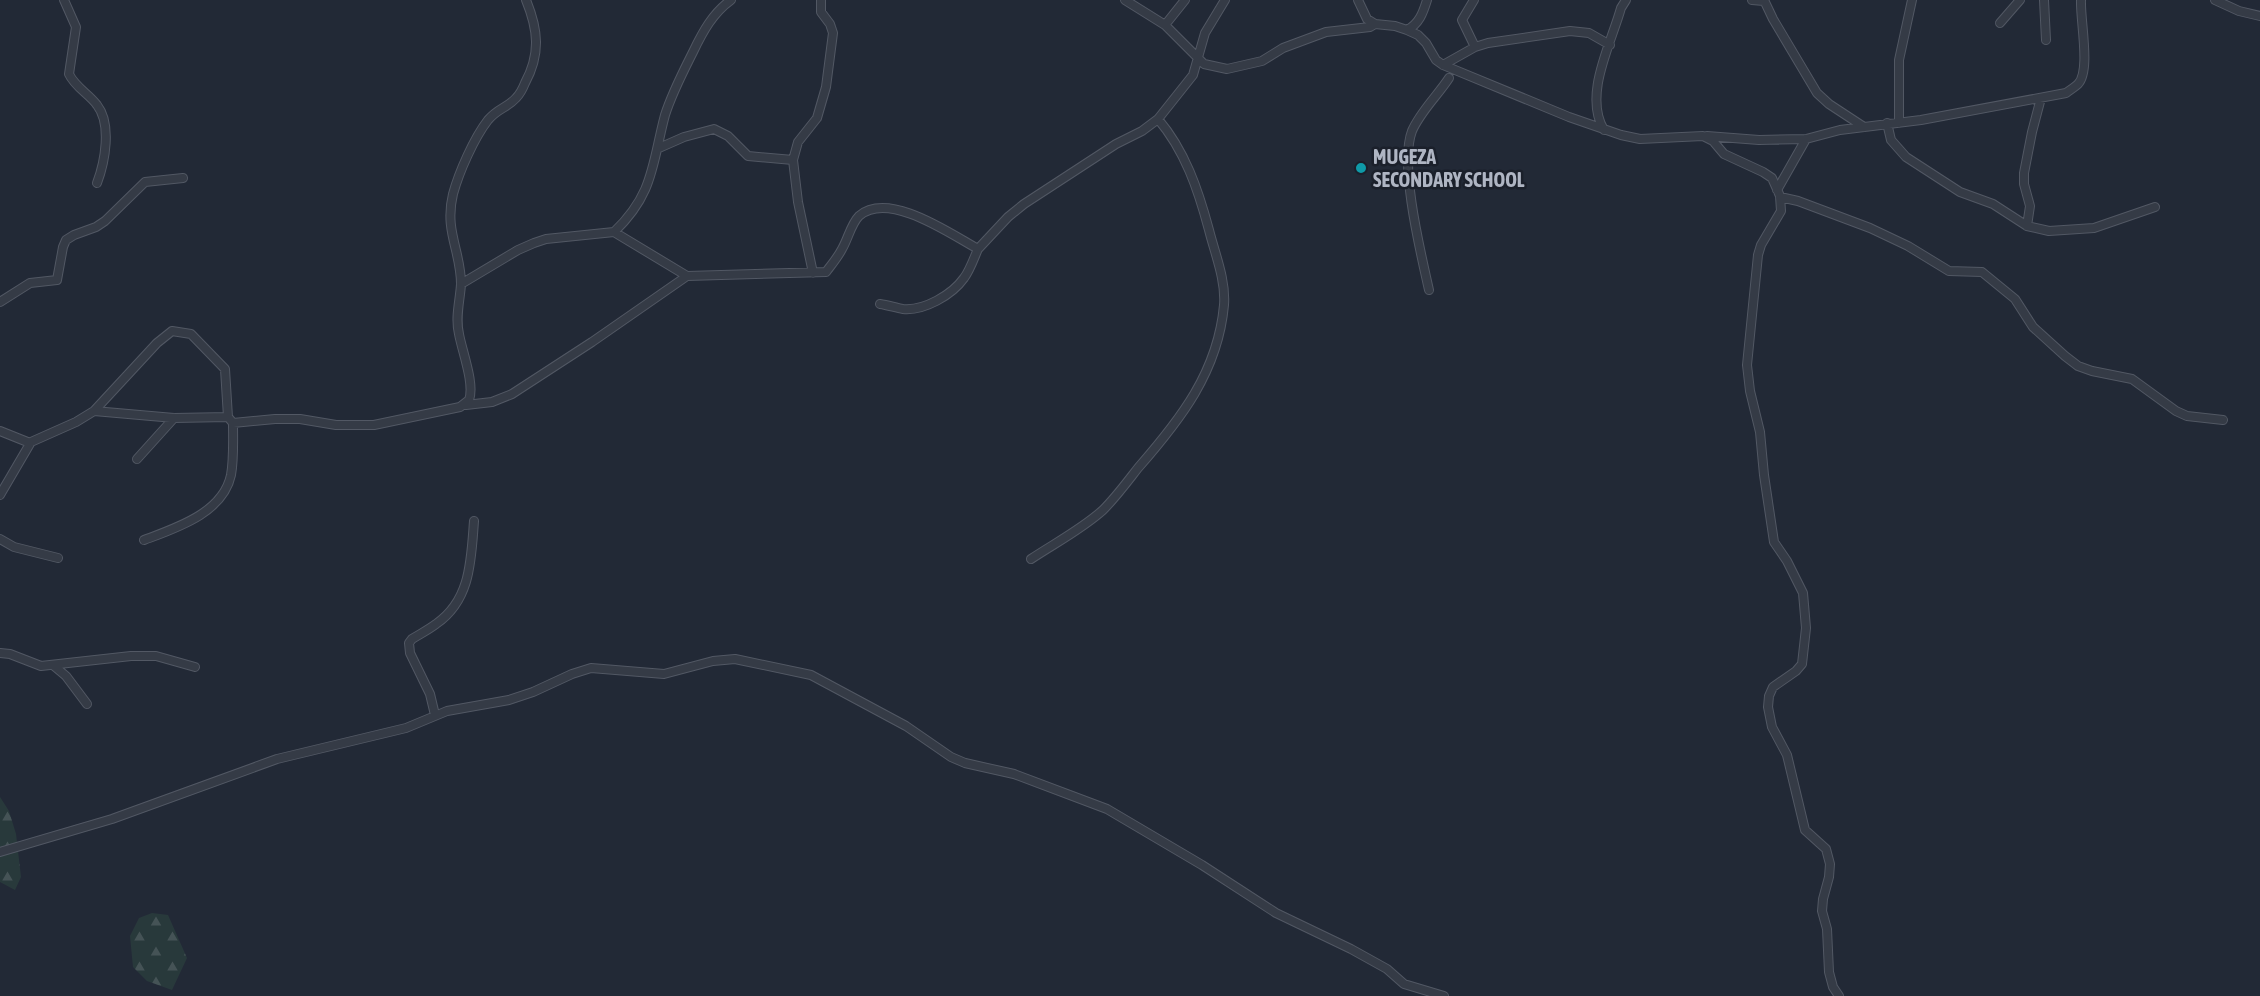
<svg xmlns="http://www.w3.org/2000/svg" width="2260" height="996" font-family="'Asap Condensed',sans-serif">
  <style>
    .forest { fill: url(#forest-firs) }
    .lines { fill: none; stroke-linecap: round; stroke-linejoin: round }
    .minor-casing { stroke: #525864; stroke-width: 10 }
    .minor { stroke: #353b46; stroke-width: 8 }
    .culture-dot { fill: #0f9aa8; stroke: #1b202b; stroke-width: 2 }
    .labels { text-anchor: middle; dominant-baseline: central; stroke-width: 5; stroke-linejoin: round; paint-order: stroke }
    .poi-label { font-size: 20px; font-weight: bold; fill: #afb5c3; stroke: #1b202b; text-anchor: start }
  </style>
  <defs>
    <pattern id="forest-firs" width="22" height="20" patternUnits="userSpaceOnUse" patternTransform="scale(1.5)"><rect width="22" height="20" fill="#28393b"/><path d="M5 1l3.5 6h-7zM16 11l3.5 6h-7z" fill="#455356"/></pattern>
  </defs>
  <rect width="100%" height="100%" fill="#222936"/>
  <path class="forest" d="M 0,797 L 9,811 L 16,834 L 21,877 L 15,890 L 0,882 Z
    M 152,913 L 168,915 L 187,958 L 172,990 L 147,981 L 133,967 L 130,936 L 139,918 Z"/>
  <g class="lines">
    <defs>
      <path id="minor" d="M 64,0 L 76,27 L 69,74 C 75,87 89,94 97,105 C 112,124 105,162 97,183
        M 1125,0 L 1165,25 L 1204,64 L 1227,69 L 1262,61 L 1283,48 L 1326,32 L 1370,27 L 1375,24 L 1395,26 L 1407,30 L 1418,35 L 1426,43 L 1436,60 L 1443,65 L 1569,117 L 1621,135 L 1640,139 L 1703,136 L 1713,141 L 1724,154 L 1763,172 L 1772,178 L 1780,196 L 1781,211 L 1761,245 L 1758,255 L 1747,365 L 1750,391 L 1760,432 L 1764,475 L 1774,542 L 1787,561 L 1803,593 L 1806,628 L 1802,664 L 1796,671 L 1773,687 L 1769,696 L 1768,707 L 1772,727 L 1787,755 L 1805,830 L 1826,849 L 1830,864 L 1829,877 L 1823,899 L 1822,911 L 1827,929 L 1829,972 L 1833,987 L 1839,996
        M 1358,0 L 1367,19 L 1375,24
        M 1474,0 L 1462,20 L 1475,47
        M 1752,0 L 1764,1
        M 1764,0 L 1773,19 L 1817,93 L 1829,104 L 1864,127
        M 2044,0 L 2046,40
        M 2215,0 L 2239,11 L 2260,16
        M 2000,23 L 2020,0
        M 1165,25 L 1185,0
        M 1407,30 C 1419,24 1423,13 1427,0
        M 1443,65 L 1475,47 L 1488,43 L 1570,31 L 1589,33 L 1610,45
        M 1887,123 L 1891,140 L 1906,157 L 1960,192 L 1993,204 L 2027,226 L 2049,231 L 2094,228 L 2155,207
        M 1899,123 L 1899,60 L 1912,0
        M 1604,130 C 1583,95 1611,44 1621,8 L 1626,0
        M 1707,136 L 1759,140 L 1806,139 L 1840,130 L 1921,120 L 2066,93 C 2070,90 2075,87 2078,84 C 2091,71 2080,20 2081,0
        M 659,148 L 684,137 L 714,129 L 728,136 L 748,156 L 793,160
        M 1777,190 L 1806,139
        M 1780,197 L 1798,201 L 1870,228 L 1908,246 L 1949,271 L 1982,272 L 2015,299 L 2033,327 L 2065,356 L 2078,366 L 2092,371 L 2132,379 L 2176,411 L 2187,416 L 2223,420
        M 2027,226 L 2030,206 L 2024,184 L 2024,173 L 2032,132 L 2041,98
        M 614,232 C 654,194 652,164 665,115 C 672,93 683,72 693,52 C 703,31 713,13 731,0
        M 813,273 L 798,202 L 793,160 L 798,142 L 817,118 L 826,87 L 833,33 L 830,24 L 821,12 L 821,0
        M 461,284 L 518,250 L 534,243 L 546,239 L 614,232 L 687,276 L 826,272 C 832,264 838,257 842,249 C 848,239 851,224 859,216 C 889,190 952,235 978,249 L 1008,217 L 1024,204 L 1116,144 L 1142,131 L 1158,119 L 1193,75 L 1205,33 L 1225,0
        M 1429,290 C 1421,254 1399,165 1412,131 C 1420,112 1438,95 1449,78
        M 0,302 L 30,283 L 57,280 L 63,247 L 66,240 L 74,235 L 96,227 L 105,221 L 145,182 L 183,178
        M 880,304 C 888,305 896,308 903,309 C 924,311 952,295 964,278 C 970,270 974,258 978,249
        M 466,405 L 492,402 L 512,394 L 592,342 L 687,276
        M 94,411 L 174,418 L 228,417 L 233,423 C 233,440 234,458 231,475 C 223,513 176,528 144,540
        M 233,423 L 275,419 L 300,419 L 336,425 L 374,425 L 460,407 L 469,400 C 475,384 462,351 459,334 C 455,317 460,301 461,284 C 461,251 444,231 453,194 C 459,172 474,138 488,120 C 498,108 507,108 516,98 C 520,94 523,88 525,83 C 541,54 538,29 526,0
        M 0,431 L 30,443
        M 137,459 L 174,418
        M 0,495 L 31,442 L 76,422 L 94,411 L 157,343 L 172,331 L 191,334 L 225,369 L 228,417
        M 0,539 L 14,547 L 58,558
        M 1031,559 C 1055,543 1082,529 1103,510 C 1116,497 1127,482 1138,468 C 1180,420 1218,372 1224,305 C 1226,280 1215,254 1209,230 C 1198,189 1185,151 1158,119
        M 0,653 L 10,654 L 41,666 L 131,656 L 156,656 L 195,667
        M 54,666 L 66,676 L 87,704
        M 435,715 L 430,694 L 410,653 L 409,643 L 412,639 C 420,634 428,630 436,624 C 471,600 471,560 474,521
        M 0,852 L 112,819 L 277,759 L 406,728 L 447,711 L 509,700 L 533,692 L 572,674 L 591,668 L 664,674 L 713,661 L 735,659 L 811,675 L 906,726 L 951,757 L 965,763 L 1014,774 L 1107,809 L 1202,865 L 1276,913 L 1351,949 L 1387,969 L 1404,984 L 1444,996"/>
    </defs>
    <use href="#minor" class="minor-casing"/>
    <use href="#minor" class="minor"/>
  </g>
  <circle class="culture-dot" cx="1361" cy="168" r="6"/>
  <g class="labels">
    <g class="poi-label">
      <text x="1373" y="156">MUGEZA<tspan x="1373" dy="23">SECONDARY SCHOOL</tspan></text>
    </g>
  </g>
</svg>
